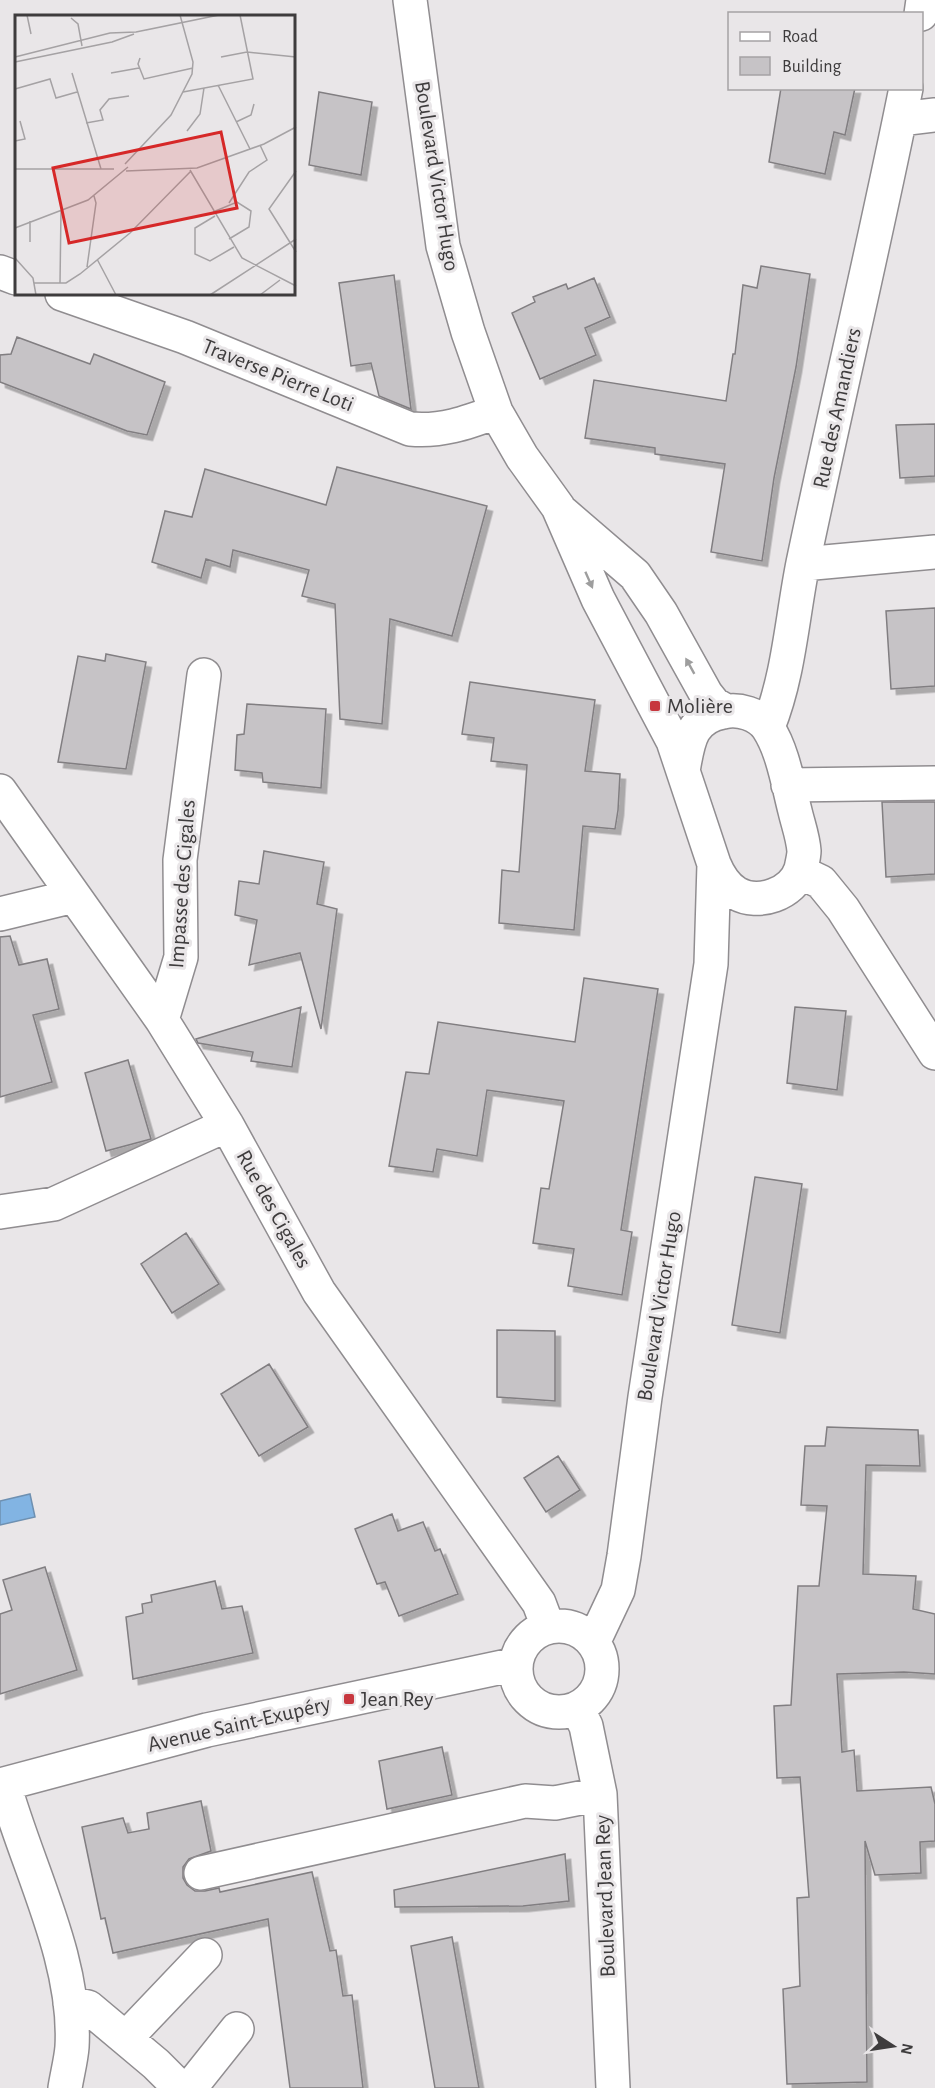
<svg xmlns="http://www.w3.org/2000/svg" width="935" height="2088" font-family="'Alegreya Sans',sans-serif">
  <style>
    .water { fill: #82b4e3; stroke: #6e90b1; stroke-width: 1.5 }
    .building { fill: #c6c3c6; stroke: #817e81; stroke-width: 1.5; filter: url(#shadow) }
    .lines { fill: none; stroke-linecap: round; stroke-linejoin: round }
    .minor-casing { stroke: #908d90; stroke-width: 36 }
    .minor { stroke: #fff; stroke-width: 33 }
    .oneway { fill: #9e9e9e }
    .poi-dot { fill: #c7373e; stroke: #e9e6e8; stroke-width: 2 }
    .labels { text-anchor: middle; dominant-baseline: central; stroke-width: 6; stroke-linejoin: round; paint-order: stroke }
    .street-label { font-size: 22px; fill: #3e3c3d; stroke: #e9e6e8 }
    .poi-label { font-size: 22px; fill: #3e3c3d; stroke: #e9e6e8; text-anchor: start }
    .inset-road { fill: none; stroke: #a5a2a4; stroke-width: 1.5 }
    .view { fill: #d62828; fill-opacity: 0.15; stroke: #d62828; stroke-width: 3 }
    .inset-edge { fill: none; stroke: #3e3c3d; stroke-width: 3 }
  </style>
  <defs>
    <filter id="shadow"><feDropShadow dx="5.5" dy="5.5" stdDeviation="0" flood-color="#0004"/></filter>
  </defs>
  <rect width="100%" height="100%" fill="#e9e6e8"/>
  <path class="water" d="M 30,1494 L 35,1517 L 0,1525 L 0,1501 Z"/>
  <path class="building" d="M 781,88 L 855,88 L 845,135 L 834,132 L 825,174 L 769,162 Z
    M 319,92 L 372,102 L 361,175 L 309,165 Z
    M 761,266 L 810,274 L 796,367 L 774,478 L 762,561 L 711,552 L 725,464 L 655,454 L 655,448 L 585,438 L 594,380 L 726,401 L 733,354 L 735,354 L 743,285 L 757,288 Z
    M 394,275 L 411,409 L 379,396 L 371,363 L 351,366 L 339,283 Z
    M 594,278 L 610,317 L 585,328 L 596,355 L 540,379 L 512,313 L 535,302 L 533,297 L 566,284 L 568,289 Z
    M 17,337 L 90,364 L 94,354 L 165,382 L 147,435 L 127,431 L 0,382 L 0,355 L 11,354 Z
    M 935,424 L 935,476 L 900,478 L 896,425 Z
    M 337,467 L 487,506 L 452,636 L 390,619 L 382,724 L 340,719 L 335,604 L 302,596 L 309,570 L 233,550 L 230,567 L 206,559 L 201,578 L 152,562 L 165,511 L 192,517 L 205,469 L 326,505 Z
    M 935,608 L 935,686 L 891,689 L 886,611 Z
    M 106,654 L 146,662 L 126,769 L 58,762 L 78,656 L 105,661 Z
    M 470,682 L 595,700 L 585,771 L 620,774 L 618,810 L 615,829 L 583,826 L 574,930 L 499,923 L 502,870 L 519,872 L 527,765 L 491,761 L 494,738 L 462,734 Z
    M 247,704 L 326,709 L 321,788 L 263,782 L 262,773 L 235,770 L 237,735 L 244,734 Z
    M 882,802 L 935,802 L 935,874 L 886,877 Z
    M 264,851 L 324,862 L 317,904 L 337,909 L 321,1029 L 300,953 L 249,965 L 257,920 L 235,915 L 239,881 L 259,884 Z
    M 10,936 L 19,965 L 47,959 L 59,1009 L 33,1015 L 52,1082 L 0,1097 L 0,937 Z
    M 584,978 L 658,989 L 621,1230 L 632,1232 L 622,1295 L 568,1286 L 574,1249 L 533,1243 L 541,1188 L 549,1189 L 564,1101 L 487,1090 L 477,1156 L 437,1149 L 433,1172 L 389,1166 L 406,1072 L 429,1074 L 438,1022 L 575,1042 Z
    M 301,1007 L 292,1067 L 251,1061 L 253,1052 L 198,1043 L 196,1039 Z
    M 795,1007 L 846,1011 L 837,1090 L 787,1083 Z
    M 128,1060 L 151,1139 L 106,1151 L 85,1073 Z
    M 755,1177 L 802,1184 L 780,1333 L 732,1325 Z
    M 186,1233 L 219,1284 L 172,1313 L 141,1264 Z
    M 497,1330 L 555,1331 L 555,1401 L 497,1397 Z
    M 269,1364 L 308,1427 L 259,1456 L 221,1394 Z
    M 827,1427 L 918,1430 L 920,1466 L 866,1465 L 863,1574 L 916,1576 L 913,1609 L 935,1614 L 935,1674 L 904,1672 L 837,1674 L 842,1752 L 854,1750 L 857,1791 L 931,1787 L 935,1804 L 935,1841 L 920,1842 L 921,1873 L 875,1875 L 865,1841 L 867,2082 L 787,2084 L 783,1989 L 800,1986 L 797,1898 L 809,1897 L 800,1777 L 777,1778 L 774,1706 L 791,1705 L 798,1586 L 819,1586 L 827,1506 L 801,1505 L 805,1446 L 825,1446 Z
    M 558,1456 L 580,1490 L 546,1512 L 524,1478 Z
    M 392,1514 L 398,1531 L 423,1522 L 435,1551 L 440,1549 L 458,1594 L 399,1616 L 385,1582 L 377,1584 L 355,1529 Z
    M 45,1567 L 77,1670 L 0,1694 L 0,1614 L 12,1610 L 3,1580 Z
    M 215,1581 L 222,1609 L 242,1606 L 253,1653 L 133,1679 L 126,1617 L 143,1613 L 142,1604 L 152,1602 L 151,1595 Z
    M 442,1747 L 452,1795 L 387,1809 L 379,1761 Z
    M 201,1801 L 211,1851 L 189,1859 L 183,1867 L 183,1878 L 187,1885 L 195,1891 L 205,1891 L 219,1888 L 220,1892 L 312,1872 L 330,1951 L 336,1950 L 343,1996 L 352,1995 L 363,2088 L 290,2088 L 268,1919 L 113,1953 L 105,1918 L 101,1919 L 82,1827 L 123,1818 L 128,1833 L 149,1829 L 147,1813 Z
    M 565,1854 L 569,1901 L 523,1906 L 395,1907 L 394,1890 Z
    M 452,1937 L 479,2088 L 435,2088 L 411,1946 Z"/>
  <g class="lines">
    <defs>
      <path id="minor" d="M 410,0 L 443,246 L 468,332 L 496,412 L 522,457 L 558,507 L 598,599 L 673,741 L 714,864 C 719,876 725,886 736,893 C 758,906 793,894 801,869 C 802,864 804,856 804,851 C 803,837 798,824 795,811 C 788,784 783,751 768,728 C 759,714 738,708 723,712 C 690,718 688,743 683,771
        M 921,14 L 923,0
        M 900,119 L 935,115
        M 0,272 L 16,278
        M 62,294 L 185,337 L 410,429 C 441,432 466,423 496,412
        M 563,513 L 635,575 L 661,613 L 706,694 L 714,704 L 726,711
        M 803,564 L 935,552
        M 768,727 C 789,675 792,618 803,563 C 836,405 874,247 906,88
        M 788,785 L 935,783
        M 0,791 L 162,1020 L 227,1125 L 319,1292 L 539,1603 L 548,1627
        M 800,872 L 821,882 L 843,909 L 935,1053
        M 0,914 L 74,896
        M 162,1020 L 181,957 L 180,860 L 204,675
        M 0,1212 L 54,1204 L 227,1125
        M516 1669a43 43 0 1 1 86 0a43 43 0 1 1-86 0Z
        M 593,1643 L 618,1590 L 624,1556 L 645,1397 L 711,964 L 714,864
        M 577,1708 L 586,1726 L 600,1794 L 613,2088
        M 4,1784 C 27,1867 77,1959 72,2047 C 71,2060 67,2075 65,2088
        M 0,1785 L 207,1730 L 516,1664
        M 201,1873 L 525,1801 L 555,1803 L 600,1794
        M 70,2003 L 88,2007 L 156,2064 L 180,2088
        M 126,2038 L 205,1955
        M 190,2088 L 237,2029"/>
    </defs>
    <use href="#minor" class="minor-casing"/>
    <use href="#minor" class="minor"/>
  </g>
  <defs><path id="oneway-solid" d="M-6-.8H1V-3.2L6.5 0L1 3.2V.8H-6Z" transform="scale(1.5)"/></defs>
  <g class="oneway">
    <use href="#oneway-solid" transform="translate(589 580) rotate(66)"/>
    <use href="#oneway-solid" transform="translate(690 666) rotate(-119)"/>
  </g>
  <g class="poi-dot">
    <rect x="649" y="700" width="12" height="12" rx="3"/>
    <rect x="343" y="1693" width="12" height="12" rx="3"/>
  </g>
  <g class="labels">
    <g class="street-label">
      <text transform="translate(437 176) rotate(81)">Boulevard Victor Hugo</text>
      <text transform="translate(278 375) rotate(22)">Traverse Pierre Loti</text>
      <text transform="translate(837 408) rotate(-78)">Rue des Amandiers</text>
      <text transform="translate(182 884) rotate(-86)">Impasse des Cigales</text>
      <text transform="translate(274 1209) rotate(61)">Rue des Cigales</text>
      <text transform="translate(659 1306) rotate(-81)">Boulevard Victor Hugo</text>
      <text transform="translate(239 1724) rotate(-13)">Avenue Saint-Exupéry</text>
      <text transform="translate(605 1896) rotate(-92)">Boulevard Jean Rey</text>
    </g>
    <g class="poi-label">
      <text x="667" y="706">Molière</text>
      <text x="361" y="1699">Jean Rey</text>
    </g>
  </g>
  <g transform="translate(15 15)">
    <rect width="280" height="280" fill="#e9e6e8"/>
    <path class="inset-road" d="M 12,0 L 16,19M 56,3 L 63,9 L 67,31M 131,15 L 204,0M 0,42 L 95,18 L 121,17 L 199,1M 206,42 L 232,37 L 281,42M 125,43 L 123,49 L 129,64 L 178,53M 0,47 L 97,27 L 119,19M 57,58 L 86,154M 96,58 L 124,53M 203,70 L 235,134M 0,74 L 35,64 L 41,83 L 62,77M 168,77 L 238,64 L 225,0M 221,107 L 236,100 L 239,89M 71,108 L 88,105 L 85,95 L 94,84 L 114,81M 172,116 L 185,99 L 189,73M 0,126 L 10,124 L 5,106M 110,149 L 156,100 L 177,59 L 178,47 L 165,0M 0,154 L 99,154M 175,155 L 227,243 L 281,271M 111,156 L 182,153 L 249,129 L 281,112M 281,156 L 254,194 L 281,237M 214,188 L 234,157 L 252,145 L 245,130M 198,197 L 222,187 L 236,196 L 234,212 L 214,224M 200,201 L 180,213 L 180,239 L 195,246 L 219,232M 0,213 L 73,185 L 113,152M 15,227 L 15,206M 0,243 L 18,263 L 21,280M 82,244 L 101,280M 72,252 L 81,188 L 79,181M 19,268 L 51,268 L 65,259 L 115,218 L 176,156M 45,268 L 46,196M 195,280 L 281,224M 245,280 L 265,265"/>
    <path class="view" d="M 206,117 L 222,193 L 54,228 L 38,153 Z"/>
    <rect width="280" height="280" class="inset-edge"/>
  </g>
  <rect x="728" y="12" width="195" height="78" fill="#e9e6e8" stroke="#a5a2a4" stroke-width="1.5"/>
  <rect x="740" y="32" width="30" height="9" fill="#ffffff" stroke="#a5a2a4" stroke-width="1.5"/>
  <text x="782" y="42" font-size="18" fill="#3e3c3d">Road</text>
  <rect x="740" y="57" width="30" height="18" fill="#c6c3c6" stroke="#a5a2a4" stroke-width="1.5"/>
  <text x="782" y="72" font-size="18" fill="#3e3c3d">Building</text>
  <g transform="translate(893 2046) rotate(102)" stroke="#e9e6e8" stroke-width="4.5" paint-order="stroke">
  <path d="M0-4.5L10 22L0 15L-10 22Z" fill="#3e3c3d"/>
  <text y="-9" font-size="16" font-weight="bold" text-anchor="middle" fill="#3e3c3d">N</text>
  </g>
</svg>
